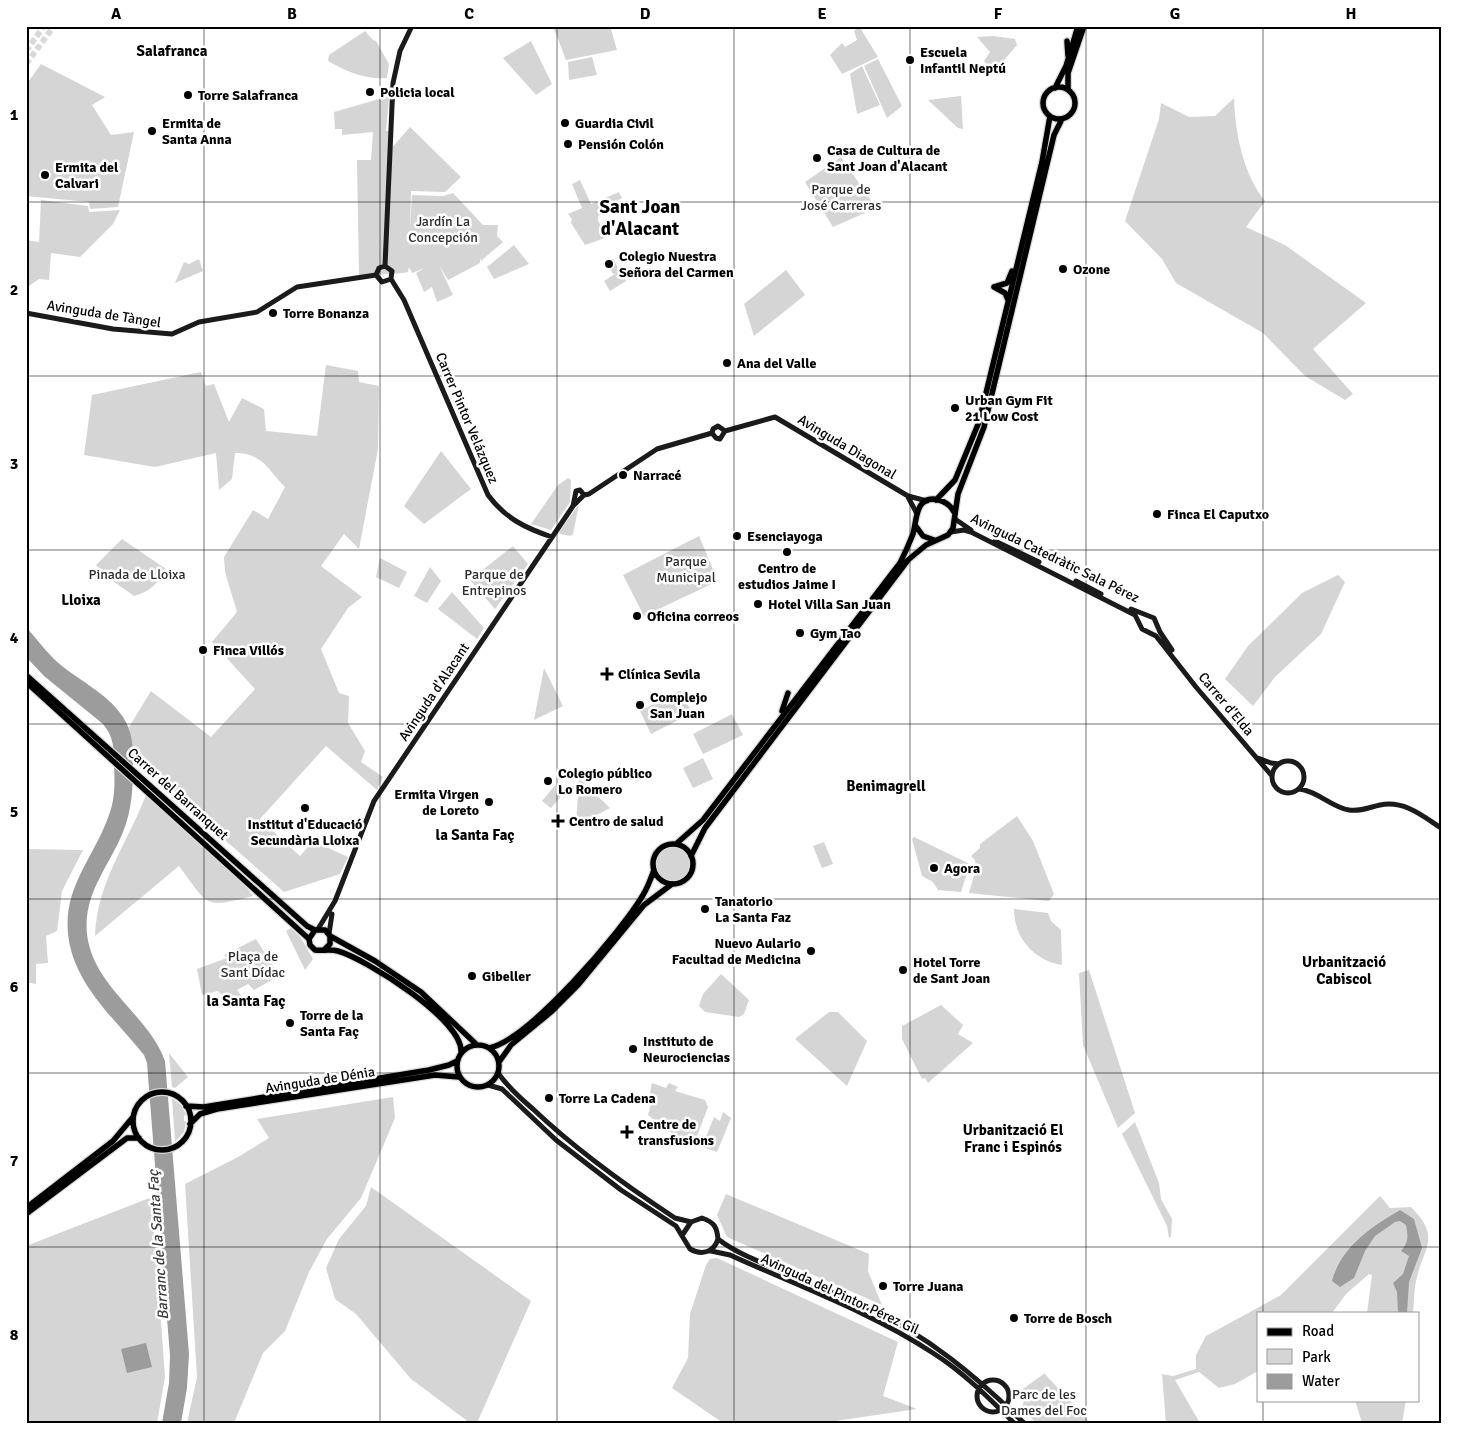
<svg xmlns="http://www.w3.org/2000/svg" width="1467" height="1449" font-family="Signika,sans-serif">
  <style>
    .green { fill: #d5d5d5 }
    .water { fill: #9c9c9c }
    .lines { fill: none; stroke-linecap: round; stroke-linejoin: round }
    .highway-tunnel { stroke: #d9d9d9; stroke-width: 6; stroke-dasharray: 6 3; stroke-linecap: butt }
    .primary-casing { stroke: #dbdbdb; stroke-width: 8 }
    .secondary { stroke: #1b1b1b; stroke-width: 5 }
    .primary { stroke: #000; stroke-width: 5.5 }
    .grid { fill: none; stroke: #000; stroke-width: 1; stroke-opacity: 0.55 }
    .poi-dot { fill: #000; stroke: #fff; stroke-width: 2 }
    .labels { text-anchor: middle; dominant-baseline: central; stroke-width: 5; stroke-linejoin: round; paint-order: stroke }
    .poi-label { font-size: 14px; font-weight: bold; fill: #000; stroke: #fff; text-anchor: start }
    .park-label { font-size: 14px; fill: #2c2c2c; stroke: #fff }
    .street-label { font-size: 14px; fill: #000; stroke: #fff }
    .neighbourhood-label { font-size: 15px; font-weight: bold; fill: #000; stroke: #fff }
    .water-label { font-size: 15px; font-style: italic; fill: #3d3d3d; stroke: #fff }
    .district-label { font-size: 19px; font-weight: bold; fill: #000; stroke: #fff }
    .neatline { fill: none; stroke: #000; stroke-width: 2 }
    .grid-label { font-size: 16px; text-anchor: middle; font-weight: bold; fill: #000 }
  </style>
  <rect width="100%" height="100%" fill="#fff"/>
  <path class="green" d="M 553,26 L 610,26 L 617,50 L 566,60 Z
    M 859,26 L 878,57 L 842,74 L 830,55 L 842,43 L 845,47 L 857,40 L 854,31 Z
    M 365,31 L 373,40 L 376,41 L 389,64 L 387,78 C 366,80 345,71 328,61 L 329,55 Z
    M 993,36 L 1015,39 L 1017,45 L 994,72 L 984,61 L 990,52 L 977,37 Z
    M 531,41 L 552,84 L 536,95 L 503,58 Z
    M 592,57 L 597,75 L 569,80 L 568,62 Z
    M 878,59 L 902,106 L 887,118 L 864,66 Z
    M 41,64 L 105,97 L 92,105 L 111,135 L 134,132 L 118,207 L 90,209 L 89,202 L 26,196 L 26,85 Z
    M 862,66 L 880,105 L 857,114 L 850,74 Z
    M 961,96 L 963,129 L 958,128 L 928,100 Z
    M 386,97 L 389,98 L 386,131 L 390,131 L 390,150 L 410,127 L 461,177 L 445,192 L 411,191 L 410,230 L 412,195 L 443,196 L 453,193 L 483,225 L 498,225 L 497,236 L 503,242 L 481,261 L 480,257 L 480,263 L 448,280 L 439,265 L 453,295 L 437,302 L 432,287 L 424,292 L 416,273 L 425,268 L 412,273 L 409,267 L 408,272 L 403,273 L 359,276 L 357,160 L 371,160 L 373,132 L 342,135 L 342,129 L 335,129 L 334,112 Z
    M 1234,98 C 1235,132 1243,174 1265,201 L 1246,227 L 1285,245 L 1366,303 L 1313,349 L 1353,394 L 1345,400 L 1305,376 L 1263,333 L 1176,283 L 1162,259 L 1125,221 L 1159,119 L 1161,103 L 1189,117 L 1215,116 Z
    M 841,157 L 876,208 L 833,227 L 805,182 Z
    M 580,180 L 591,204 L 619,192 L 622,198 L 605,207 L 604,212 L 598,216 L 598,221 L 608,237 L 585,245 L 571,223 L 572,219 L 568,214 L 582,208 L 572,184 Z
    M 41,200 L 88,206 L 89,212 L 120,210 L 113,224 L 80,257 L 51,253 L 49,280 L 39,279 L 26,288 L 26,240 L 39,242 Z
    M 514,245 L 529,264 L 494,279 L 487,267 Z
    M 199,259 L 203,271 L 175,283 L 184,262 L 189,264 Z
    M 614,259 L 619,271 L 623,270 L 626,281 L 610,291 L 604,281 L 616,273 L 613,274 L 607,262 Z
    M 786,270 L 805,295 L 754,336 L 744,304 Z
    M 326,365 L 358,371 L 359,382 L 379,386 L 378,449 L 359,549 L 344,534 L 321,566 L 362,597 L 348,608 L 321,649 L 339,693 L 349,696 L 348,723 L 365,751 L 361,762 L 383,777 L 377,790 L 326,746 L 260,819 L 300,856 L 313,841 L 348,857 L 340,874 L 284,892 L 217,833 L 133,754 L 129,727 L 151,691 L 211,737 L 255,689 L 212,642 L 237,612 L 225,572 L 224,557 L 253,510 L 268,519 L 285,487 C 268,470 263,453 235,453 L 232,479 L 219,490 L 216,453 L 155,467 L 84,455 L 92,395 L 201,372 L 206,386 L 214,384 L 229,422 L 242,398 L 264,409 L 266,431 L 317,436 Z
    M 441,451 L 471,489 L 424,524 L 404,506 Z
    M 568,478 L 571,480 L 570,502 L 551,530 L 531,524 L 558,485 Z
    M 579,504 L 573,534 L 571,536 L 560,534 L 559,532 Z
    M 699,536 L 718,581 L 644,616 L 623,575 Z
    M 122,539 L 166,569 C 158,583 150,592 134,596 L 103,574 L 96,565 Z
    M 513,546 L 528,564 L 495,609 L 470,580 Z
    M 380,558 L 407,572 L 399,588 L 376,577 Z
    M 430,567 L 441,581 L 427,603 L 414,596 Z
    M 1338,575 L 1345,582 L 1321,634 L 1275,677 L 1253,706 L 1225,679 L 1248,646 L 1302,593 Z
    M 452,592 L 484,628 L 477,639 L 438,609 Z
    M 544,668 L 563,706 L 534,720 Z
    M 679,691 L 681,691 L 692,713 L 651,734 L 640,711 Z
    M 732,714 L 743,735 L 703,754 L 693,734 Z
    M 703,758 L 713,779 L 693,788 L 683,768 Z
    M 579,778 L 610,808 L 576,826 Z
    M 557,783 L 566,790 L 551,808 L 542,801 Z
    M 146,795 L 239,877 L 253,896 C 203,909 209,906 179,866 L 95,936 C 97,882 127,844 146,795 Z
    M 1017,816 L 1033,841 L 1054,894 L 1049,901 L 969,893 L 976,868 L 975,860 L 971,856 L 980,848 L 980,844 Z
    M 914,837 L 970,864 L 961,892 L 938,890 L 933,882 L 922,876 L 912,839 Z
    M 824,842 L 833,864 L 822,868 L 813,846 Z
    M656 864a17 17 0 1 1 34 0a17 17 0 1 1-34 0Z
    M 26,849 L 83,850 L 62,891 L 57,931 L 46,936 L 48,963 L 36,964 L 36,984 L 26,982 Z
    M 1014,909 L 1048,913 L 1051,921 L 1061,930 L 1062,965 C 1034,960 1014,938 1014,909 Z
    M 291,928 L 301,938 L 313,959 L 305,970 L 286,931 Z
    M 256,939 L 279,976 L 254,990 L 248,984 L 237,990 L 242,997 L 230,1004 L 218,991 L 202,995 L 197,969 L 227,958 L 224,955 Z
    M 1089,970 L 1135,1113 L 1118,1128 L 1083,1045 L 1079,973 Z
    M 721,974 L 749,1000 L 744,1014 L 739,1017 L 705,1012 L 699,1006 L 703,994 Z
    M 941,1005 L 963,1025 L 958,1034 L 973,1043 L 928,1083 L 925,1078 L 922,1079 L 902,1039 L 902,1026 Z
    M 829,1012 L 838,1012 L 867,1041 L 847,1086 L 795,1039 Z
    M 169,1053 L 188,1077 L 175,1088 L 172,1087 Z
    M 652,1083 L 666,1088 L 669,1083 L 678,1087 L 675,1091 L 705,1100 L 708,1107 L 694,1144 L 668,1131 L 648,1115 C 653,1101 648,1096 652,1083 Z
    M 393,1097 L 395,1118 L 361,1198 L 327,1239 L 309,1272 L 285,1331 L 263,1353 L 234,1423 L 187,1423 L 197,1377 L 185,1184 L 238,1157 L 269,1138 L 257,1119 Z
    M 172,1098 L 181,1105 L 186,1115 L 184,1116 L 184,1121 L 186,1121 L 184,1132 L 175,1142 Z
    M 723,1112 L 731,1118 L 717,1152 L 702,1147 L 714,1117 L 720,1121 Z
    M 1135,1122 L 1159,1183 L 1161,1199 L 1172,1219 L 1171,1237 L 1169,1238 L 1167,1226 L 1122,1134 Z
    M 371,1187 L 531,1301 L 477,1423 L 470,1423 L 411,1379 L 356,1314 L 335,1299 L 326,1268 L 339,1239 L 366,1206 Z
    M 726,1194 L 869,1254 L 868,1271 L 882,1305 L 727,1237 L 717,1215 Z
    M 1380,1196 L 1390,1208 L 1411,1207 C 1442,1238 1423,1248 1416,1281 C 1414,1291 1414,1303 1413,1313 L 1367,1313 L 1372,1275 L 1369,1274 L 1346,1294 L 1332,1313 L 1258,1313 L 1258,1371 L 1235,1384 L 1219,1388 L 1199,1372 L 1175,1380 L 1200,1423 L 1166,1423 L 1162,1374 L 1173,1376 L 1196,1369 L 1196,1355 L 1206,1336 L 1281,1295 Z
    M 152,1197 L 165,1377 L 157,1423 L 26,1423 L 26,1246 Z
    M 717,1258 L 898,1342 L 883,1396 L 917,1409 L 822,1423 L 723,1423 L 672,1388 L 688,1358 L 690,1314 L 706,1265 L 710,1259 Z
    M 1045,1373 L 1045,1374 L 1090,1423 L 1036,1423 L 1022,1409 L 1024,1400 L 1020,1398 L 1023,1389 Z
    M 1355,1400 L 1406,1400 L 1402,1423 L 1362,1423 Z"/>
  <path class="water" d="M 26,627 C 35,637 44,649 54,659 C 75,679 107,692 123,717 C 133,732 133,747 133,764 C 133,788 132,810 123,832 C 109,867 83,893 87,934 C 93,987 148,1014 165,1061 L 189,1354 L 187,1388 L 181,1423 L 162,1423 L 169,1383 L 170,1356 L 147,1063 L 144,1055 C 117,1021 80,990 70,946 C 58,891 93,861 109,815 C 115,799 115,783 114,766 C 114,749 114,737 103,724 L 44,676 L 26,657 Z
    M 1400,1210 L 1414,1219 L 1422,1248 L 1409,1282 L 1407,1313 L 1398,1313 L 1397,1292 L 1393,1283 L 1403,1274 L 1409,1256 L 1401,1251 C 1409,1242 1408,1236 1406,1225 L 1400,1221 L 1395,1222 L 1375,1236 L 1365,1251 L 1354,1278 L 1340,1287 L 1332,1281 C 1341,1247 1371,1227 1400,1210 Z
    M 146,1343 L 152,1367 L 127,1373 L 121,1349 Z"/>
  <g class="lines">
    <path class="highway-tunnel" d="M 26,51 L 44,26
      M 26,64 L 54,26"/>
    <defs>
      <path id="primary" d="M 1067,41 L 1068,56
        M1043 103a16 16 0 1 1 32 0a16 16 0 1 1-32 0Z
        M 1055,88 L 1066,66 L 1078,26
        M 1068,90 L 1068,73 L 1084,26
        M 994,287 L 1007,283 L 1012,271
        M 994,287 L 1005,293 L 1008,300
        M 936,500 L 955,480 L 979,422 L 1042,162 L 1050,116
        M 915,525 L 923,536 L 934,540
        M 26,675 L 307,926 L 315,930
        M 26,682 L 309,939
        M 782,711 L 788,693
        M653 864a20 20 0 1 1 40 0a20 20 0 1 1-40 0Z
        M 676,844 L 703,820 L 900,563 C 905,553 909,544 913,534 C 917,520 915,494 939,500 C 946,502 951,506 954,512
        M 691,856 L 705,828 L 908,560 L 926,545 L 948,535 L 953,528 L 958,494 L 984,427 L 1054,135 L 1062,119
        M 330,936 L 375,961 L 421,992 L 476,1044
        M 324,950 L 330,944 L 330,936 L 325,930 L 315,930 L 309,939 L 310,945 L 315,950 C 323,951 330,949 338,951 C 366,959 465,1021 461,1053
        M457 1066a21 21 0 1 1 42 0a21 21 0 1 1-42 0Z
        M 489,1048 C 529,1040 622,931 643,895 C 648,887 651,878 654,870
        M 499,1062 L 511,1045 L 551,1012 L 578,985 L 644,905 L 672,884
        M133 1121a29 29 0 1 1 58 0a29 29 0 1 1-58 0Z
        M 186,1106 L 204,1107 L 429,1070 L 449,1065 L 457,1061
        M 190,1124 L 200,1114 L 217,1109 L 435,1075 L 459,1077
        M 26,1208 L 113,1141 L 133,1117
        M 26,1214 L 127,1138 L 139,1138"/>
    </defs>
    <use href="#primary" class="primary-casing"/>
    <path class="secondary" d="M 385,266 L 393,83 L 400,51 L 412,26
      M 385,266 L 392,271 L 391,279
      M 376,275 L 382,282 L 391,279
      M 376,275 L 379,268 L 385,266
      M 391,279 L 404,300 L 488,495 C 505,518 525,528 552,537
      M 26,313 L 113,329 L 172,334 L 199,322 L 257,312 L 297,287 L 376,275
      M 725,431 L 775,417 L 908,496 L 927,501
      M 712,433 L 716,438 L 720,439 L 725,431
      M 712,433 L 713,429 L 718,426 L 725,431
      M 908,497 L 916,512
      M 573,506 L 584,495 L 589,494 L 657,449 L 712,433
      M 955,519 L 971,530
      M 951,532 L 964,530 L 971,532 L 1135,615 L 1142,629 L 1156,636 L 1196,687 L 1272,776
      M 995,541 L 1039,562
      M 1076,581 L 1101,594
      M 1131,609 L 1154,618 L 1160,632 L 1172,650
      M 1258,758 L 1271,763 L 1279,764
      M1272 777a16 16 0 1 1 32 0a16 16 0 1 1-32 0Z
      M 1299,789 C 1318,791 1331,807 1349,810 C 1360,812 1370,807 1380,805 C 1404,800 1423,816 1441,828
      M 318,929 L 335,901 L 374,801 L 567,515 L 573,506 L 576,491 L 580,490 L 584,495
      M 329,934 L 332,914
      M 498,1073 C 508,1087 520,1098 533,1109 C 576,1150 625,1185 675,1218 L 691,1222
      M 488,1085 L 502,1089 L 556,1140 L 621,1190 L 676,1226 L 690,1249 C 702,1256 714,1252 718,1239 C 717,1227 714,1222 702,1218 L 691,1222 L 683,1234
      M 718,1239 C 736,1253 758,1261 779,1270 C 808,1282 837,1294 866,1307 C 927,1335 976,1376 1024,1423
      M 711,1251 L 730,1255 C 798,1286 871,1312 933,1353 C 963,1372 989,1398 1014,1423
      M977 1396a16 16 0 1 1 32 0a16 16 0 1 1-32 0Z"/>
    <use href="#primary" class="primary"/>
  </g>
  <path class="grid" d="M 204,26 L 204,1423M 380,26 L 380,1423M 557,26 L 557,1423M 734,26 L 734,1423M 910,26 L 910,1423M 1086,26 L 1086,1423M 1263,26 L 1263,1313M 26,202 L 1441,202M 26,376 L 1441,376M 26,550 L 1441,550M 26,724 L 1441,724M 26,899 L 1441,899M 26,1073 L 1441,1073M 26,1247 L 1441,1247M 1263,1400 L 1263,1423"/>
  <g class="poi-dot">
    <circle cx="910" cy="60" r="5"/>
    <circle cx="370" cy="92" r="5"/>
    <circle cx="188" cy="95" r="5"/>
    <circle cx="565" cy="123" r="5"/>
    <circle cx="152" cy="131" r="5"/>
    <circle cx="568" cy="144" r="5"/>
    <circle cx="817" cy="158" r="5"/>
    <circle cx="45" cy="175" r="5"/>
    <circle cx="609" cy="264" r="5"/>
    <circle cx="1063" cy="269" r="5"/>
    <circle cx="273" cy="313" r="5"/>
    <circle cx="727" cy="363" r="5"/>
    <circle cx="955" cy="408" r="5"/>
    <circle cx="623" cy="475" r="5"/>
    <circle cx="1157" cy="514" r="5"/>
    <circle cx="737" cy="536" r="5"/>
    <circle cx="787" cy="552" r="5"/>
    <circle cx="758" cy="604" r="5"/>
    <circle cx="637" cy="616" r="5"/>
    <circle cx="800" cy="633" r="5"/>
    <circle cx="203" cy="650" r="5"/>
    <path d="M604.5 666.5h5v5h5v5h-5v5h-5v-5h-5v-5h5z"/>
    <circle cx="640" cy="705" r="5"/>
    <circle cx="548" cy="781" r="5"/>
    <circle cx="489" cy="802" r="5"/>
    <circle cx="305" cy="808" r="5"/>
    <path d="M555.5 813.5h5v5h5v5h-5v5h-5v-5h-5v-5h5z"/>
    <circle cx="934" cy="868" r="5"/>
    <circle cx="705" cy="909" r="5"/>
    <circle cx="811" cy="951" r="5"/>
    <circle cx="903" cy="970" r="5"/>
    <circle cx="472" cy="976" r="5"/>
    <circle cx="290" cy="1023" r="5"/>
    <circle cx="633" cy="1049" r="5"/>
    <circle cx="549" cy="1098" r="5"/>
    <path d="M624.5 1124.5h5v5h5v5h-5v5h-5v-5h-5v-5h5z"/>
    <circle cx="883" cy="1286" r="5"/>
    <circle cx="1014" cy="1318" r="5"/>
  </g>
  <g class="labels">
    <g class="poi-label">
      <text x="920" y="52">Escuela<tspan x="920" dy="16">Infantil Neptú</tspan></text>
      <text x="380" y="92">Policia local</text>
      <text x="198" y="95">Torre Salafranca</text>
      <text x="162" y="123">Ermita de<tspan x="162" dy="16">Santa Anna</tspan></text>
      <text x="575" y="123">Guardia Civil</text>
      <text x="578" y="144">Pensión Colón</text>
      <text x="827" y="150">Casa de Cultura de<tspan x="827" dy="16">Sant Joan d'Alacant</tspan></text>
      <text x="55" y="167">Ermita del<tspan x="55" dy="16">Calvari</tspan></text>
      <text x="619" y="256">Colegio Nuestra<tspan x="619" dy="16">Señora del Carmen</tspan></text>
      <text x="1073" y="269">Ozone</text>
      <text x="283" y="313">Torre Bonanza</text>
      <text x="737" y="363">Ana del Valle</text>
      <text x="965" y="400">Urban Gym Fit<tspan x="965" dy="16">21 Low Cost</tspan></text>
      <text x="633" y="475">Narracé</text>
      <text x="1167" y="514">Finca El Caputxo</text>
      <text x="747" y="536">Esenciayoga</text>
      <text x="787" y="568" text-anchor="middle">Centro de<tspan x="787" dy="16">estudios Jaime I</tspan></text>
      <text x="768" y="604">Hotel Villa San Juan</text>
      <text x="647" y="616">Oficina correos</text>
      <text x="810" y="633">Gym Tao</text>
      <text x="213" y="650">Finca Villós</text>
      <text x="618" y="674">Clínica Sevila</text>
      <text x="650" y="697">Complejo<tspan x="650" dy="16">San Juan</tspan></text>
      <text x="558" y="773">Colegio público<tspan x="558" dy="16">Lo Romero</tspan></text>
      <text x="479" y="794" text-anchor="end">Ermita Virgen<tspan x="479" dy="16">de Loreto</tspan></text>
      <text x="569" y="821">Centro de salud</text>
      <text x="305" y="824" text-anchor="middle">Institut d'Educació<tspan x="305" dy="16">Secundària Lloixa</tspan></text>
      <text x="944" y="868">Agora</text>
      <text x="715" y="901">Tanatorio<tspan x="715" dy="16">La Santa Faz</tspan></text>
      <text x="801" y="943" text-anchor="end">Nuevo Aulario<tspan x="801" dy="16">Facultad de Medicina</tspan></text>
      <text x="913" y="962">Hotel Torre<tspan x="913" dy="16">de Sant Joan</tspan></text>
      <text x="482" y="976">Gibeller</text>
      <text x="300" y="1015">Torre de la<tspan x="300" dy="16">Santa Faç</tspan></text>
      <text x="643" y="1041">Instituto de<tspan x="643" dy="16">Neurociencias</tspan></text>
      <text x="559" y="1098">Torre La Cadena</text>
      <text x="638" y="1124">Centre de<tspan x="638" dy="16">transfusions</tspan></text>
      <text x="893" y="1286">Torre Juana</text>
      <text x="1024" y="1318">Torre de Bosch</text>
    </g>
    <g class="park-label">
      <text x="841" y="189">Parque de<tspan x="841" dy="16">José Carreras</tspan></text>
      <text x="443" y="221">Jardín La<tspan x="443" dy="16">Concepción</tspan></text>
      <text x="686" y="561">Parque<tspan x="686" dy="16">Municipal</tspan></text>
      <text x="137" y="574">Pinada de Lloixa</text>
      <text x="494" y="574">Parque de<tspan x="494" dy="16">Entrepinos</tspan></text>
      <text x="253" y="956">Plaça de<tspan x="253" dy="16">Sant Dídac</tspan></text>
      <text x="1044" y="1394">Parc de les<tspan x="1044" dy="16">Dames del Foc</tspan></text>
    </g>
    <g class="street-label">
      <text transform="translate(104 314) rotate(9)">Avinguda de Tàngel</text>
      <text transform="translate(467 418) rotate(67)">Carrer Pintor Velázquez</text>
      <text transform="translate(847 447) rotate(31)">Avinguda Diagonal</text>
      <text transform="translate(1055 558) rotate(26)">Avinguda Catedràtic Sala Pérez</text>
      <text transform="translate(434 692) rotate(-56)">Avinguda d'Alacant</text>
      <text transform="translate(1226 704) rotate(50)">Carrer d'Elda</text>
      <text transform="translate(178 794) rotate(42)">Carrer del Barranquet</text>
      <text transform="translate(320 1080) rotate(-9)">Avinguda de Dénia</text>
      <text transform="translate(840 1294) rotate(25)">Avinguda del Pintor Pérez Gil</text>
    </g>
    <g class="neighbourhood-label">
      <text x="172" y="51">Salafranca</text>
      <text x="81" y="600">Lloixa</text>
      <text x="886" y="786">Benimagrell</text>
      <text x="475" y="835">la Santa Faç</text>
      <text x="1344" y="962">Urbanització<tspan x="1344" dy="17">Cabiscol</tspan></text>
      <text x="246" y="1001">la Santa Faç</text>
      <text x="1013" y="1130">Urbanització El<tspan x="1013" dy="17">Franc i Espinós</tspan></text>
    </g>
    <g class="water-label">
      <text transform="translate(158 1245) rotate(-94)">Barranc de la Santa Faç</text>
    </g>
    <g class="district-label">
      <text x="640" y="207">Sant Joan<tspan x="640" dy="22">d'Alacant</tspan></text>
    </g>
  </g>
  <rect width="1467" height="1449" fill="none" stroke="#ffffff" stroke-width="55"/>
  <rect x="1257" y="1312" width="162" height="90" fill="#ffffff" stroke="#999999"/>
  <rect x="1267" y="1328" width="25" height="8" fill="#000000" stroke="#999999"/>
  <text x="1302" y="1336" font-size="15" fill="#000000">Road</text>
  <rect x="1267" y="1349" width="25" height="15" fill="#d5d5d5" stroke="#999999"/>
  <text x="1302" y="1362" font-size="15" fill="#000000">Park</text>
  <rect x="1267" y="1374" width="25" height="15" fill="#9c9c9c" stroke="#999999"/>
  <text x="1302" y="1386" font-size="15" fill="#000000">Water</text>
  <rect x="28" y="28" width="1412" height="1394" class="neatline"/>
  <g class="grid-label">
    <text x="116" y="19">A</text>
    <text x="292" y="19">B</text>
    <text x="469" y="19">C</text>
    <text x="645" y="19">D</text>
    <text x="822" y="19">E</text>
    <text x="998" y="19">F</text>
    <text x="1175" y="19">G</text>
    <text x="1351" y="19">H</text>
    <text x="14" y="120">1</text>
    <text x="14" y="295">2</text>
    <text x="14" y="469">3</text>
    <text x="14" y="643">4</text>
    <text x="14" y="817">5</text>
    <text x="14" y="992">6</text>
    <text x="14" y="1166">7</text>
    <text x="14" y="1340">8</text>
  </g>
</svg>
